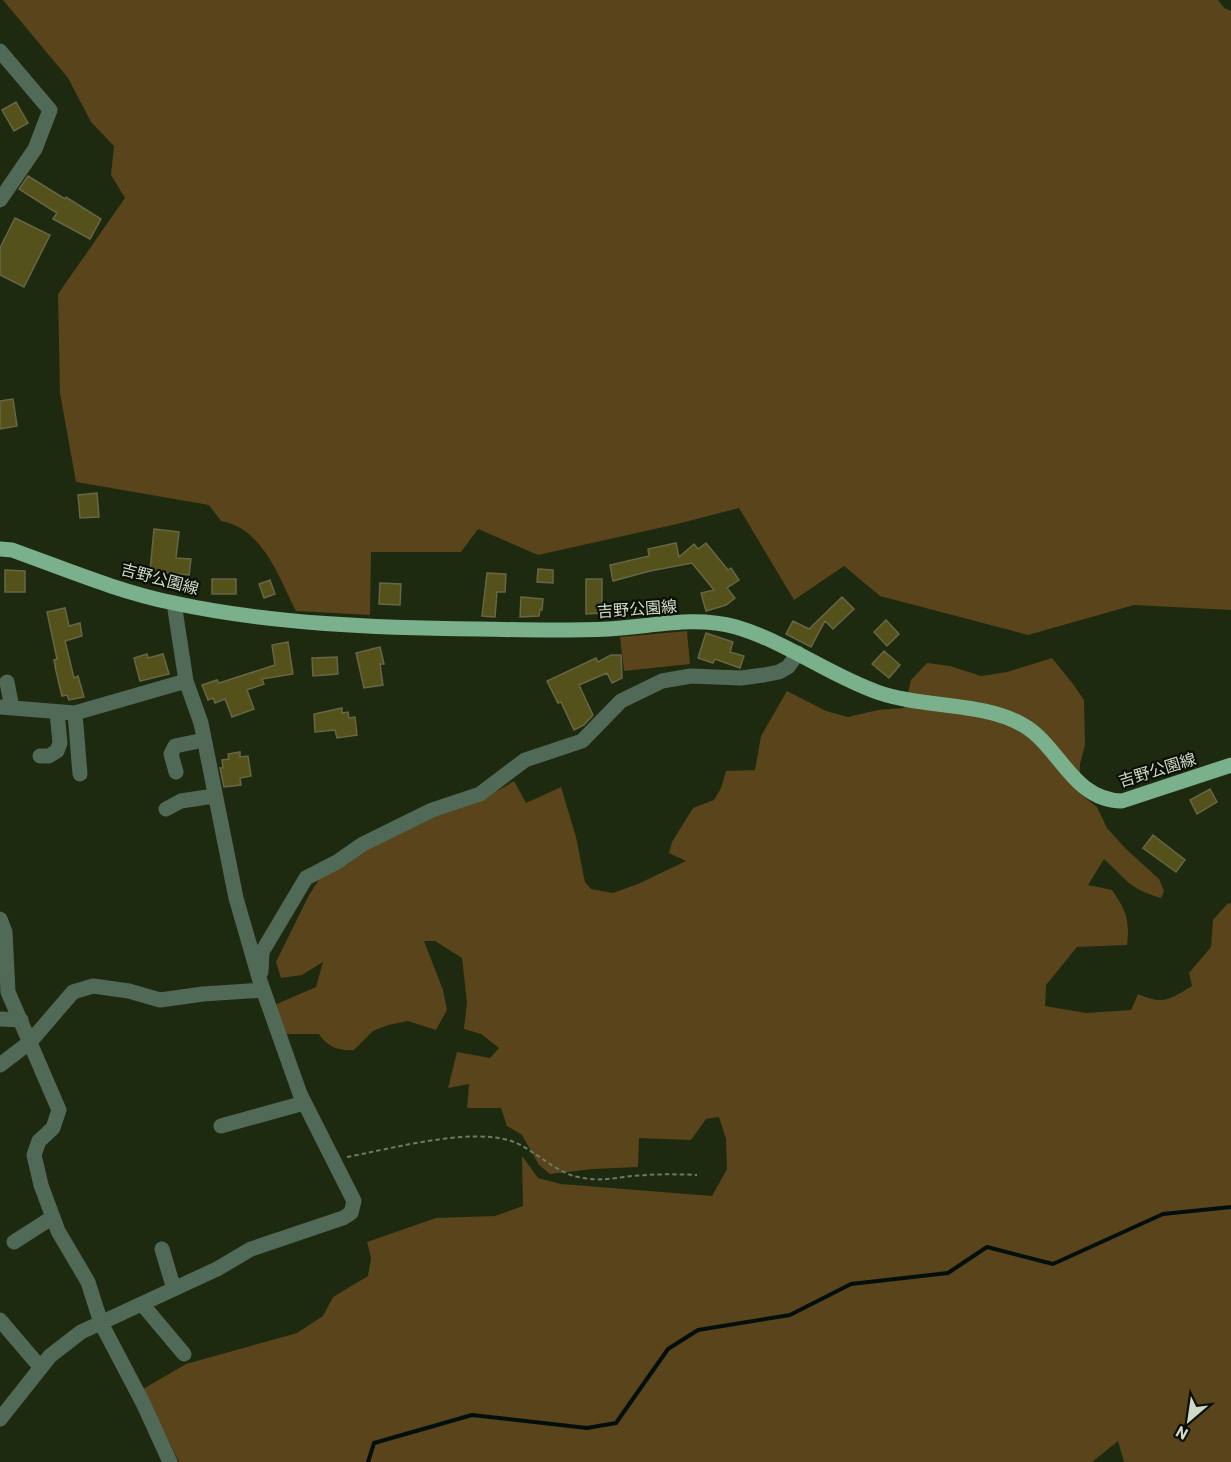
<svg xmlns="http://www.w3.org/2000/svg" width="1231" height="1462" font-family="Barlow,'Noto Sans JP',sans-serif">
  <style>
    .green { fill: #59441b }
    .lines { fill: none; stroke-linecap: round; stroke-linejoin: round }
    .stream { stroke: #040f0c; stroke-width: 4 }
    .building { fill: #54511b; stroke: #676645; stroke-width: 1.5 }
    .path { stroke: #6d7962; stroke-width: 2; stroke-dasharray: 4.5 3; stroke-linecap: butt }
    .minor { stroke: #516a58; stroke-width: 15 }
    .major { stroke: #7ab08b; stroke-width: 15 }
    .labels { text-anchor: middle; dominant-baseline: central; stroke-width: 4.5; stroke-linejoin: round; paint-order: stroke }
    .street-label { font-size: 16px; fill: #d1dac9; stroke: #0a1005 }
  </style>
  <rect width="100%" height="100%" fill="#1d2a0f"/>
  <path class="green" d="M 3,0 L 1218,0 L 1224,8 L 1231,11 L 1231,610 L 1134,605 L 1028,635 L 880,596 L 844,566 L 794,600 L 739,508 L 677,524 L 538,555 L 478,529 L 461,552 L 371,552 L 370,615 L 296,611 C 279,578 263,528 221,521 L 209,505 L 76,482 L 60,393 L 58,294 L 125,198 L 111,175 L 114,146 L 91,122 L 68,78 Z
    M 687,631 L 690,664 L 624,671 L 620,637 Z
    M 1052,658 L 1073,684 L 1084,700 L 1085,745 L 1080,764 L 1079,793 L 1097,807 L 1107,828 L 1126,849 L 1159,879 L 1164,891 L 1161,898 C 1129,889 1126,879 1104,859 L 1088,885 L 1112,890 C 1126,910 1130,920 1127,945 L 1077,947 L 1046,985 L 1045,1006 L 1086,1013 L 1131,1010 L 1138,994 C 1164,1005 1169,1000 1192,986 L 1189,973 L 1211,947 L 1213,920 L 1227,904 L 1231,903 L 1231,1462 L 1124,1462 L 1118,1441 L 1092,1462 L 179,1462 L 143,1389 L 186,1364 L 297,1333 L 323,1316 L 333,1297 L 368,1276 L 371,1258 L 367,1242 L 436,1218 L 495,1216 L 523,1206 L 522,1156 L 538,1178 L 561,1184 L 712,1196 L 727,1169 L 726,1139 L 719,1117 L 706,1119 L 691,1140 L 639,1138 L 638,1167 L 593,1169 L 550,1174 L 539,1165 L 522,1135 L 507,1126 L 501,1108 L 467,1108 L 469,1084 L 448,1088 L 457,1052 L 490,1058 L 499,1048 L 481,1034 L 464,1029 L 467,1002 L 462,958 L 435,941 L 424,941 L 443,990 L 447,1010 L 436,1030 L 408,1021 L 388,1025 L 373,1031 L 354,1050 C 339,1051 327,1047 319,1034 L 282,1034 L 272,1006 L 316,987 L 323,962 L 302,975 L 281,978 L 276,962 L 309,895 L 322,875 L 348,864 L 368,846 L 430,818 L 499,790 L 514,781 L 526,803 L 561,787 L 576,837 L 585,882 L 591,889 L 613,893 L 638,884 L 686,861 L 669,853 L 672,842 L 693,808 L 714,800 L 721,788 L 726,771 L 755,770 L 761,736 L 787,691 L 826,711 L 848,717 L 878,710 L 904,708 L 911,680 L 927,663 L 950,666 L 981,676 L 1007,672 Z"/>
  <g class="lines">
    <path class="stream" d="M 368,1462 L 374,1443 L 472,1415 L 587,1428 L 616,1423 L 668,1349 L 698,1330 L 790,1315 L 851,1284 L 948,1273 L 987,1247 L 1053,1264 L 1163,1214 L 1231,1207"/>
  </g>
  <path class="building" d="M 16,102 L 28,123 L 14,131 L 2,110 Z
    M 28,176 L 65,199 L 66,197 L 101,219 L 90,239 L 53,219 L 57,213 L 19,189 Z
    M 15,218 L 50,235 L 24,287 L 0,275 L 0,248 Z
    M 13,399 L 17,426 L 0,429 L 0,401 Z
    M 97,493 L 99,517 L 80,518 L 78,495 Z
    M 154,529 L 179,532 L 176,558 L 191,559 L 189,575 L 150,571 Z
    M 676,543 L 679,557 L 694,544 L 698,549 L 706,543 L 728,570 L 731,568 L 739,580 L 727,588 L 735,598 L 726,605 L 706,611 L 701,593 L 714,590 L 692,563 L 650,571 L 613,581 L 610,565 L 649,556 L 648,549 Z
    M 538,569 L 553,570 L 553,583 L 537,582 Z
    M 5,570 L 25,571 L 25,592 L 5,592 Z
    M 487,573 L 506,574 L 505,592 L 497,592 L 495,617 L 482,616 Z
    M 212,579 L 236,579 L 236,594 L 212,594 Z
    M 586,579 L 602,579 L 602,613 L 586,614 Z
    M 270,580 L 275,594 L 264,598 L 259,584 Z
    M 380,583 L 401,584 L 400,605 L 379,604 Z
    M 521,597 L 543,599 L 542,610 L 540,610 L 539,616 L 520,617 Z
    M 842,597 L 854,609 L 833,629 L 825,621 L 811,647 L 786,634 L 793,621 L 809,629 Z
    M 65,608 L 69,626 L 80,623 L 82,636 L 65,641 L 74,678 L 78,676 L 84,697 L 69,700 L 67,695 L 62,696 L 56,671 L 54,660 L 57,659 L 47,612 Z
    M 886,620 L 899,634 L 887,646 L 874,632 Z
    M 706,633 L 733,642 L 730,652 L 744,656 L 740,668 L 715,659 L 713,663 L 698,658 Z
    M 288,642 L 293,674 L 262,679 L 264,684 L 247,690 L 254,709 L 232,717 L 225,699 L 215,703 L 213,698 L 208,700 L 202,685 L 217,680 L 219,683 L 275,665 L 272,645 Z
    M 380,647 L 384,664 L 380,664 L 383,685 L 364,688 L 356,653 Z
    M 884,651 L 900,665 L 889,678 L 872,664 Z
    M 147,654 L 148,658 L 163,654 L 169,674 L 140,681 L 134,658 Z
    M 611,655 L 621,655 L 622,678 L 612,683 L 607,673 L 579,685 L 593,715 L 584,725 L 574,730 L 561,702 L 558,703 L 547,681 L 596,658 L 598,662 Z
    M 337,657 L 338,674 L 313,676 L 312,658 Z
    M 342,708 L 342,713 L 348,712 L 349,718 L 355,717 L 357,735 L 337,738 L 335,730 L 315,732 L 314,714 Z
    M 240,752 L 240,757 L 248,756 L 251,776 L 240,778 L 241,785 L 224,787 L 220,768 L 223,768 L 222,760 L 229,759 L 228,754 Z
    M 1210,789 L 1217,802 L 1197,814 L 1190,800 Z
    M 1153,835 L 1185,860 L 1176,872 L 1143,848 Z"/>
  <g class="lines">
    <path class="path" d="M 347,1157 C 390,1149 473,1126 514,1142 C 534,1150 558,1174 578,1177 C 601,1182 611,1178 633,1176 C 654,1174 675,1174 697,1175"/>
    <path class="minor" d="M 0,51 L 50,110 L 35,149 L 0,200
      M 7,682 L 12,708
      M 0,707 L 75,713 L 186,681
      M 75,713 L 80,774
      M 40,756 L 49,756 L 57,751 L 60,743 L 57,712
      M 176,772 L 171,754 L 175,746 L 204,740
      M 166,809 L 181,801 L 214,796
      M 0,919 L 5,932 L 8,992 L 59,1110 L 53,1128 L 39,1141 L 34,1155 L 41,1185 L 58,1231 L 88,1282 L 101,1323 L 143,1403 L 170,1462
      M 261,972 L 262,952 L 306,878 L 337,862 L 363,844 L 432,810 L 480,794 L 525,760 L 582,741 L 621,701 L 662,681 L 691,676 L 741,678 L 764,675 L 779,672 L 788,667 L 798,653
      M 0,1019 L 21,1020
      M 0,1065 L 30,1042 L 73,992 L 93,986 L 129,991 L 160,1000 L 203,994 L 263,990
      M 221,1126 L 304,1103
      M 14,1242 L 53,1217
      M 162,1249 L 174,1289
      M 142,1304 L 184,1354
      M 0,1320 L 41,1368
      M 0,1419 L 50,1356 L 81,1332 L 217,1269 L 251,1249 L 343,1218 L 351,1213 L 354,1201 L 300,1094 L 260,981 L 236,898 L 201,723 L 186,681 L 174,603"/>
    <path class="major" d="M 0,549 L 12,550 C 65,569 119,592 174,603 C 271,624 379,628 478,629 C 521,630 565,631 608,629 C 651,627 693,615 736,627 C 787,642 830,676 880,693 C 924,708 984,702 1023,725 C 1060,746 1072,800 1122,801 L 1231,765"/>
  </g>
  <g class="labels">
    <g class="street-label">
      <text transform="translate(160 578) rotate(15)">吉野公園線</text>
      <text transform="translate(637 608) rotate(-4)">吉野公園線</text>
      <text transform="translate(1157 769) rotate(-17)">吉野公園線</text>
    </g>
  </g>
  <g transform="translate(1189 1420) rotate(209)" stroke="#0a1005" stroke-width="4.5" paint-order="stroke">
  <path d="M0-4.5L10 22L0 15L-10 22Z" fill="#d1dac9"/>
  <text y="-9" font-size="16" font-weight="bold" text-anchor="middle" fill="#d1dac9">N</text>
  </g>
</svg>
